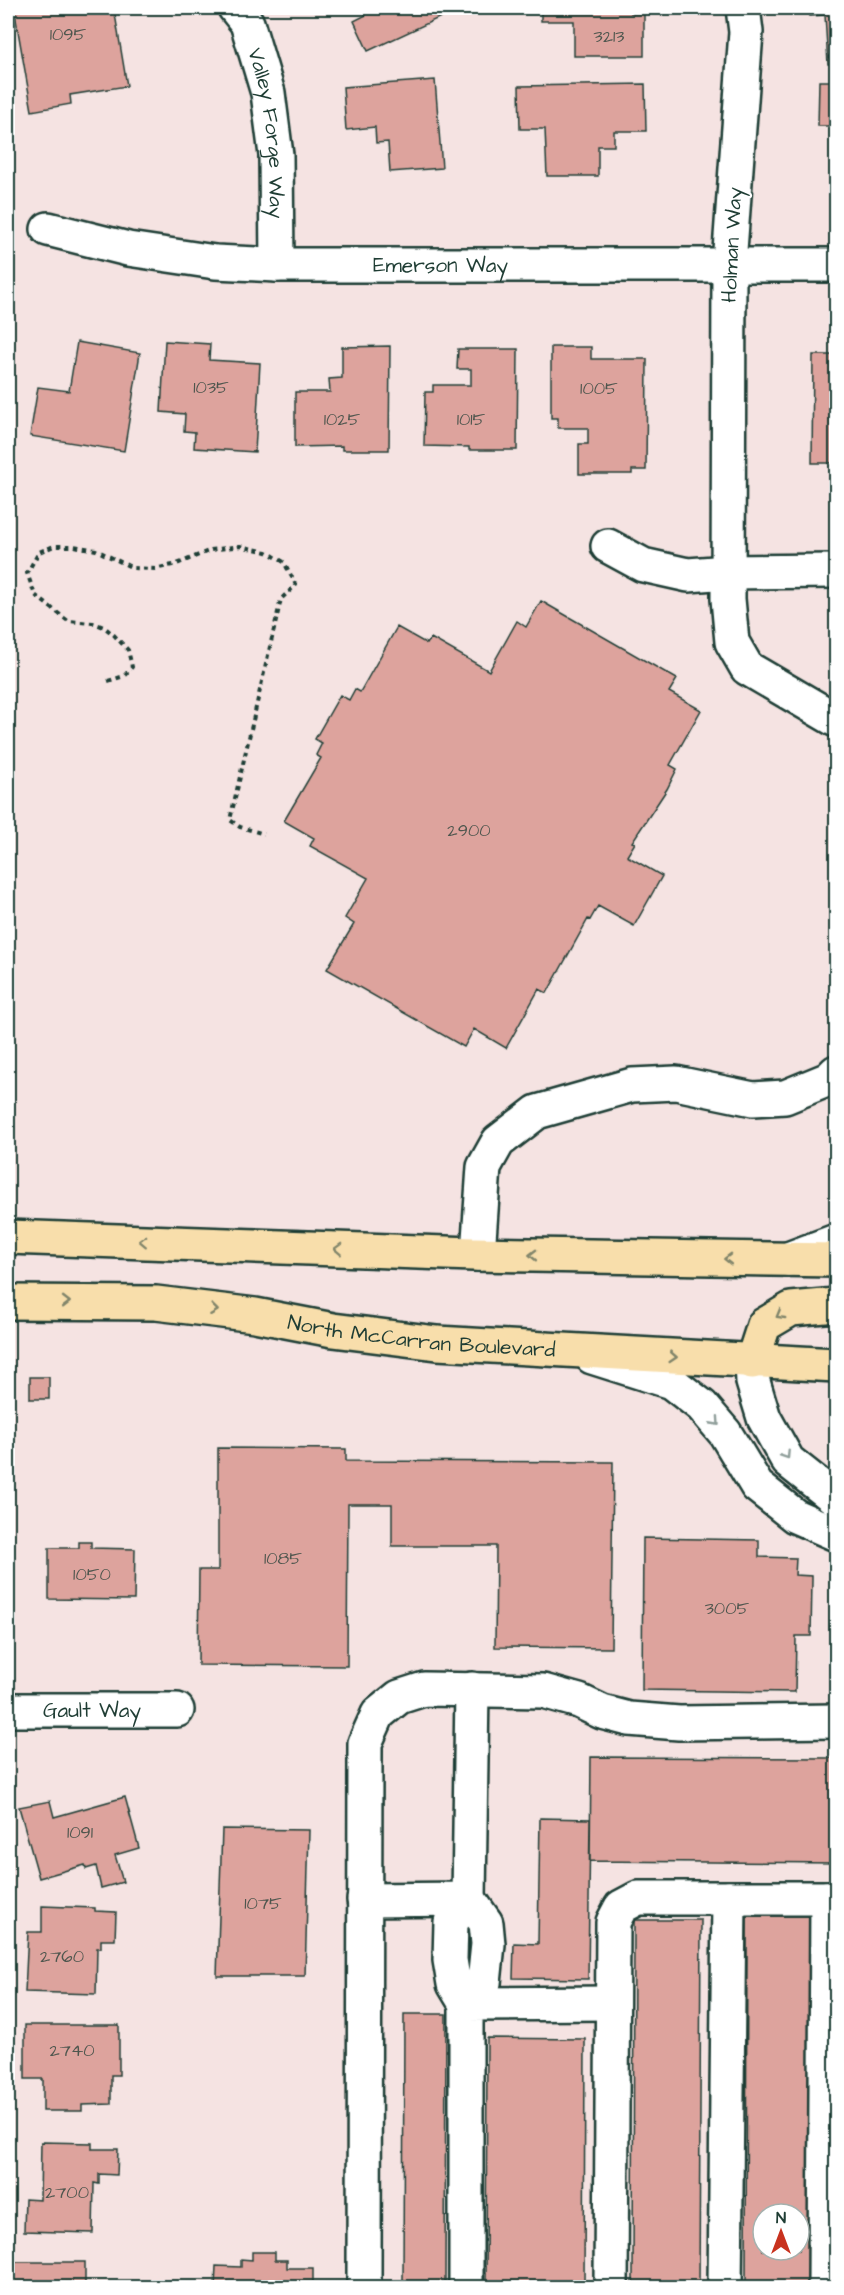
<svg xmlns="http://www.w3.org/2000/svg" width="844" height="2295" font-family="'Architects Daughter',sans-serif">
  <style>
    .building { fill: #dda39d; stroke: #1f3d34; stroke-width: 1.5; fill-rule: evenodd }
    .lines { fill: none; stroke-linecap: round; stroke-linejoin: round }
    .minor-casing { stroke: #1f3d34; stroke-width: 38 }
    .major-casing { stroke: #1f3d34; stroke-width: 38 }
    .path { stroke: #1f3d34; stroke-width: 4; stroke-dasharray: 4.5 4.5; stroke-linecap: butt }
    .minor { stroke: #fff; stroke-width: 33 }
    .major { stroke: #f8deab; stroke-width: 33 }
    .oneway { stroke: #81856a }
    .oneway2 { stroke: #8f9e9a }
    .labels { text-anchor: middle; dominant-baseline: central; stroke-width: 4.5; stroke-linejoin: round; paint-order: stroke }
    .number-label { font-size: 18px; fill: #4e564e }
    .street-label { font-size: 21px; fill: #1f3d34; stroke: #fff }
  </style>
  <rect width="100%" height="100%" fill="#f5e3e2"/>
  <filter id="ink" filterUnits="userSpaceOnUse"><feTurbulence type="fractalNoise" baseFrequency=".0167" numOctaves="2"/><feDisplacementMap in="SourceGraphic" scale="12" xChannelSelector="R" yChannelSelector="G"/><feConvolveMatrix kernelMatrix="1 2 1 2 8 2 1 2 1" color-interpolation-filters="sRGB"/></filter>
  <g filter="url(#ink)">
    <path class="building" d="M 14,8 L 114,8 L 127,86 L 70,95 L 71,104 L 32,111 Z
      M 362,8 L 437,8 L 441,17 L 368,51 L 354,21 L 366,15 Z
      M 541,8 L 631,8 L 631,13 L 644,13 L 644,56 L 574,56 L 574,21 L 541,21 Z
      M 809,8 L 836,8 L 836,64 L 828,64 L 825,15 L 810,16 Z
      M 435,80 L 442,168 L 390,172 L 388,142 L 376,143 L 375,127 L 346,130 L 343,87 Z
      M 819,81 L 836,81 L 836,126 L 818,126 Z
      M 645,84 L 646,131 L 614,131 L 614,146 L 598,146 L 598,176 L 547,176 L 545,129 L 520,129 L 519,86 Z
      M 165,341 L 210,344 L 209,360 L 260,363 L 255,452 L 194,448 L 195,432 L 184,431 L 185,414 L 161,412 Z
      M 77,342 L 140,353 L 124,451 L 30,436 L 38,387 L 69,391 Z
      M 390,346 L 389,450 L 342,450 L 342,446 L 295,447 L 295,392 L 330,392 L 329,379 L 342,378 L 342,347 Z
      M 551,347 L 591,347 L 591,359 L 647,359 L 646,470 L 632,470 L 632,474 L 579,474 L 579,444 L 588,444 L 588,428 L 558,428 L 558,418 L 551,418 Z
      M 458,349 L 518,349 L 517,450 L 469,450 L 469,447 L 424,446 L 425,392 L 433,392 L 433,385 L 471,385 L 471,369 L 457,369 Z
      M 813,355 L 836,355 L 836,463 L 812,463 Z
      M 541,601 L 677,679 L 669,692 L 701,710 L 670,765 L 677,769 L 667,789 L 632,842 L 635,843 L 627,856 L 662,876 L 634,926 L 598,906 L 590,920 L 588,919 L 547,993 L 539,989 L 506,1048 L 474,1029 L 464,1047 L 327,969 L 354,924 L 345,918 L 368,878 L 310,846 L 314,838 L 284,821 L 321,758 L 316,755 L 322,743 L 315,739 L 340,695 L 349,700 L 355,689 L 360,692 L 397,627 L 427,644 L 431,638 L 489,671 L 517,621 L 526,627 Z
      M 30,1377 L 49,1377 L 49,1399 L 30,1399 Z
      M 218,1448 L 346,1449 L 346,1461 L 613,1462 L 611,1648 L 495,1647 L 496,1546 L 392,1546 L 392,1504 L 348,1504 L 347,1666 L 198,1665 L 199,1570 L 218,1570 Z
      M 643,1538 L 759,1540 L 759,1557 L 796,1558 L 795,1575 L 812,1576 L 812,1579 L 811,1636 L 796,1636 L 795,1692 L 642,1690 Z
      M 79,1542 L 91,1542 L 91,1548 L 135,1549 L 134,1600 L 49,1599 L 49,1548 L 79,1548 Z
      M 591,1757 L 836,1758 L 836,1863 L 590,1861 Z
      M 125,1797 L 139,1848 L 115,1855 L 123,1882 L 101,1888 L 96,1866 L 86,1869 L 85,1865 L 39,1878 L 19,1807 L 50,1801 L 54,1817 Z
      M 540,1818 L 590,1819 L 588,1979 L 513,1978 L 514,1943 L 538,1944 Z
      M 222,1829 L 309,1830 L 305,1976 L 217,1976 Z
      M 42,1906 L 95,1908 L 95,1911 L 116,1912 L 115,1940 L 101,1940 L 101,1948 L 97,1948 L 96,1994 L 25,1992 L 28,1932 L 42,1932 Z
      M 747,1916 L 813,1916 L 812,2288 L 746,2288 ZM 763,2214 L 799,2214 L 799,2250 L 763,2250 Z
      M 634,1920 L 701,1920 L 699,2288 L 633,2288 Z
      M 404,2014 L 446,2014 L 445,2288 L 403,2288 Z
      M 25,2025 L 119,2025 L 119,2075 L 111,2075 L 111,2104 L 82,2105 L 82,2111 L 43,2111 L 43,2079 L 25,2079 Z
      M 487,2038 L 585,2039 L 584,2288 L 486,2288 Z
      M 41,2142 L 92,2143 L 92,2149 L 118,2149 L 117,2175 L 99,2174 L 99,2184 L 94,2183 L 93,2233 L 24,2231 L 25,2199 L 40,2200 Z
      M 252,2252 L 275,2252 L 275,2260 L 287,2260 L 287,2268 L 313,2268 L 313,2288 L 215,2288 L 216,2266 L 241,2267 L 241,2259 L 252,2260 Z
      M 14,2262 L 85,2262 L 85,2288 L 14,2288 Z"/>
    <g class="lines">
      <defs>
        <g id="minor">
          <path id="s1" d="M 235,8 L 247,23 L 268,93 L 276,155 L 277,265"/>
          <path d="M 743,8 L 746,32 L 729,264 L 728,599 L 732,642 L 747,668 L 836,720"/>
          <path id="s2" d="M 48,229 L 128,249 L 215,262 L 277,265 L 836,265"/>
          <path d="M 608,546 L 643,565 L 688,575 L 728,572 L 836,571"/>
          <path d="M 478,1254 L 484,1167 L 498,1142 L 537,1112 L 632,1085 L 676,1083 L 753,1099 L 785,1097 L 829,1079 L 836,1072"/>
          <path d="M 788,1259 L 836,1241"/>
          <path d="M 592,1357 L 671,1382 L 702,1406 L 725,1433 L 757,1486 L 795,1516 L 836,1534"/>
          <path d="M 752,1362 L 753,1382 L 764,1418 L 788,1461 L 836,1499"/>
          <path id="s3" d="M 8,1710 L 177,1710"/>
          <path d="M 469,1899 L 486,1923 L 488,1944 L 484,1983 L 466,2004 L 454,1984 L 450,1960 L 451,1922 Z"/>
          <path d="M 364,1900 L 469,1899 L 472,1689"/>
          <path d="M 364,2288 L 365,1743 L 378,1714 L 399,1697 L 424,1689 L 543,1691 L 579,1701 L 602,1712 L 629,1719 L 679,1723 L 836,1721"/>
          <path d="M 466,2288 L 466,2004 L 612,2003"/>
          <path d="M 611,2288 L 613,1922 L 621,1907 L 638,1898 L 836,1898"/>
          <path d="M 725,2288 L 729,1898"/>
          <path d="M 825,2288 L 827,1898"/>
        </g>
        <g id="major">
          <path d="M 8,1237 L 473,1254 L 836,1260"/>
          <path id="s4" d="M 8,1302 L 156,1303 L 255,1315 L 333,1330 L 437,1343 L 836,1365"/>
          <path d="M 752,1362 L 764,1325 L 791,1309 L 836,1305"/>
        </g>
      </defs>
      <use href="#minor" class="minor-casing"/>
      <use href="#major" class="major-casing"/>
      <path class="path" d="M 108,681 L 124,676 L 132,667 L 128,650 L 114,635 L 104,627 L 93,623 L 68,621 L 35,595 L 27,573 L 39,552 L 54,546 L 74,546 L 96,550 L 133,568 L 155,569 L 177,564 L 211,550 L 240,546 L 267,552 L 284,562 L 296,585 L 281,599 L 230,820 L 240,827 L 264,834"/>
      <use href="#minor" class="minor"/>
      <use href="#major" class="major"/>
    </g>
    <defs><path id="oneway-chevron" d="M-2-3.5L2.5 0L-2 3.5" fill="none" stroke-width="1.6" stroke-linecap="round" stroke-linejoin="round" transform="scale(1.5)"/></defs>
    <g class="oneway">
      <use href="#oneway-chevron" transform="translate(143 1241) rotate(-178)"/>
      <use href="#oneway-chevron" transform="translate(338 1249) rotate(-178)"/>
      <use href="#oneway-chevron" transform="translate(533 1255) rotate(-179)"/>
      <use href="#oneway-chevron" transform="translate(728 1259) rotate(-179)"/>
      <use href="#oneway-chevron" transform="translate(66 1302)"/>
      <use href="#oneway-chevron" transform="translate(214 1310) rotate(7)"/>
      <use href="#oneway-chevron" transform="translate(780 1315) rotate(150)"/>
      <use href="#oneway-chevron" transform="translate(673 1357) rotate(4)"/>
    </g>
    <g class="oneway2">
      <use href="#oneway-chevron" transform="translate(716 1422) rotate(48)"/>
      <use href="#oneway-chevron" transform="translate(786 1455) rotate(57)"/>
    </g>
  </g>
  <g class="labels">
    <g class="number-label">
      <text x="68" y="34">1095</text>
      <text x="609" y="36">3213</text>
      <text x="211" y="387">1035</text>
      <text x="599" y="388">1005</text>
      <text x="342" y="419">1025</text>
      <text x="471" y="419">1015</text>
      <text x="469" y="830">2900</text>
      <text x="283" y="1558">1085</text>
      <text x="92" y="1574">1050</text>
      <text x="727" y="1608">3005</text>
      <text x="80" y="1832">1091</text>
      <text x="263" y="1903">1075</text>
      <text x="62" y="1956">2760</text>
      <text x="72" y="2050">2740</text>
      <text x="67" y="2192">2700</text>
    </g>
    <g class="street-label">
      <text stroke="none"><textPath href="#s1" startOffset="132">Valley Forge Way</textPath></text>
      <text transform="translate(732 245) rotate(-87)">Holman Way</text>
      <text stroke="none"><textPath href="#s2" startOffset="396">Emerson Way</textPath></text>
      <text stroke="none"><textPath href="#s4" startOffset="416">North McCarran Boulevard</textPath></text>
      <text stroke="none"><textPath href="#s3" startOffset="84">Gault Way</textPath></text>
    </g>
  </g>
  <rect width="844" height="2295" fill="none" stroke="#fff" stroke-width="30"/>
  <rect x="15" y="15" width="814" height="2265" fill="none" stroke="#1f3d34" stroke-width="2" filter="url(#ink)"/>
  <g transform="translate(781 2232)"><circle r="28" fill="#ffffff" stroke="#a5b1ae" stroke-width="1.5"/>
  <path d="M0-4.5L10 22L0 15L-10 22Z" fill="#c8321e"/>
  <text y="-9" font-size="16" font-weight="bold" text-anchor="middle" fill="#1f3d34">N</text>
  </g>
</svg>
